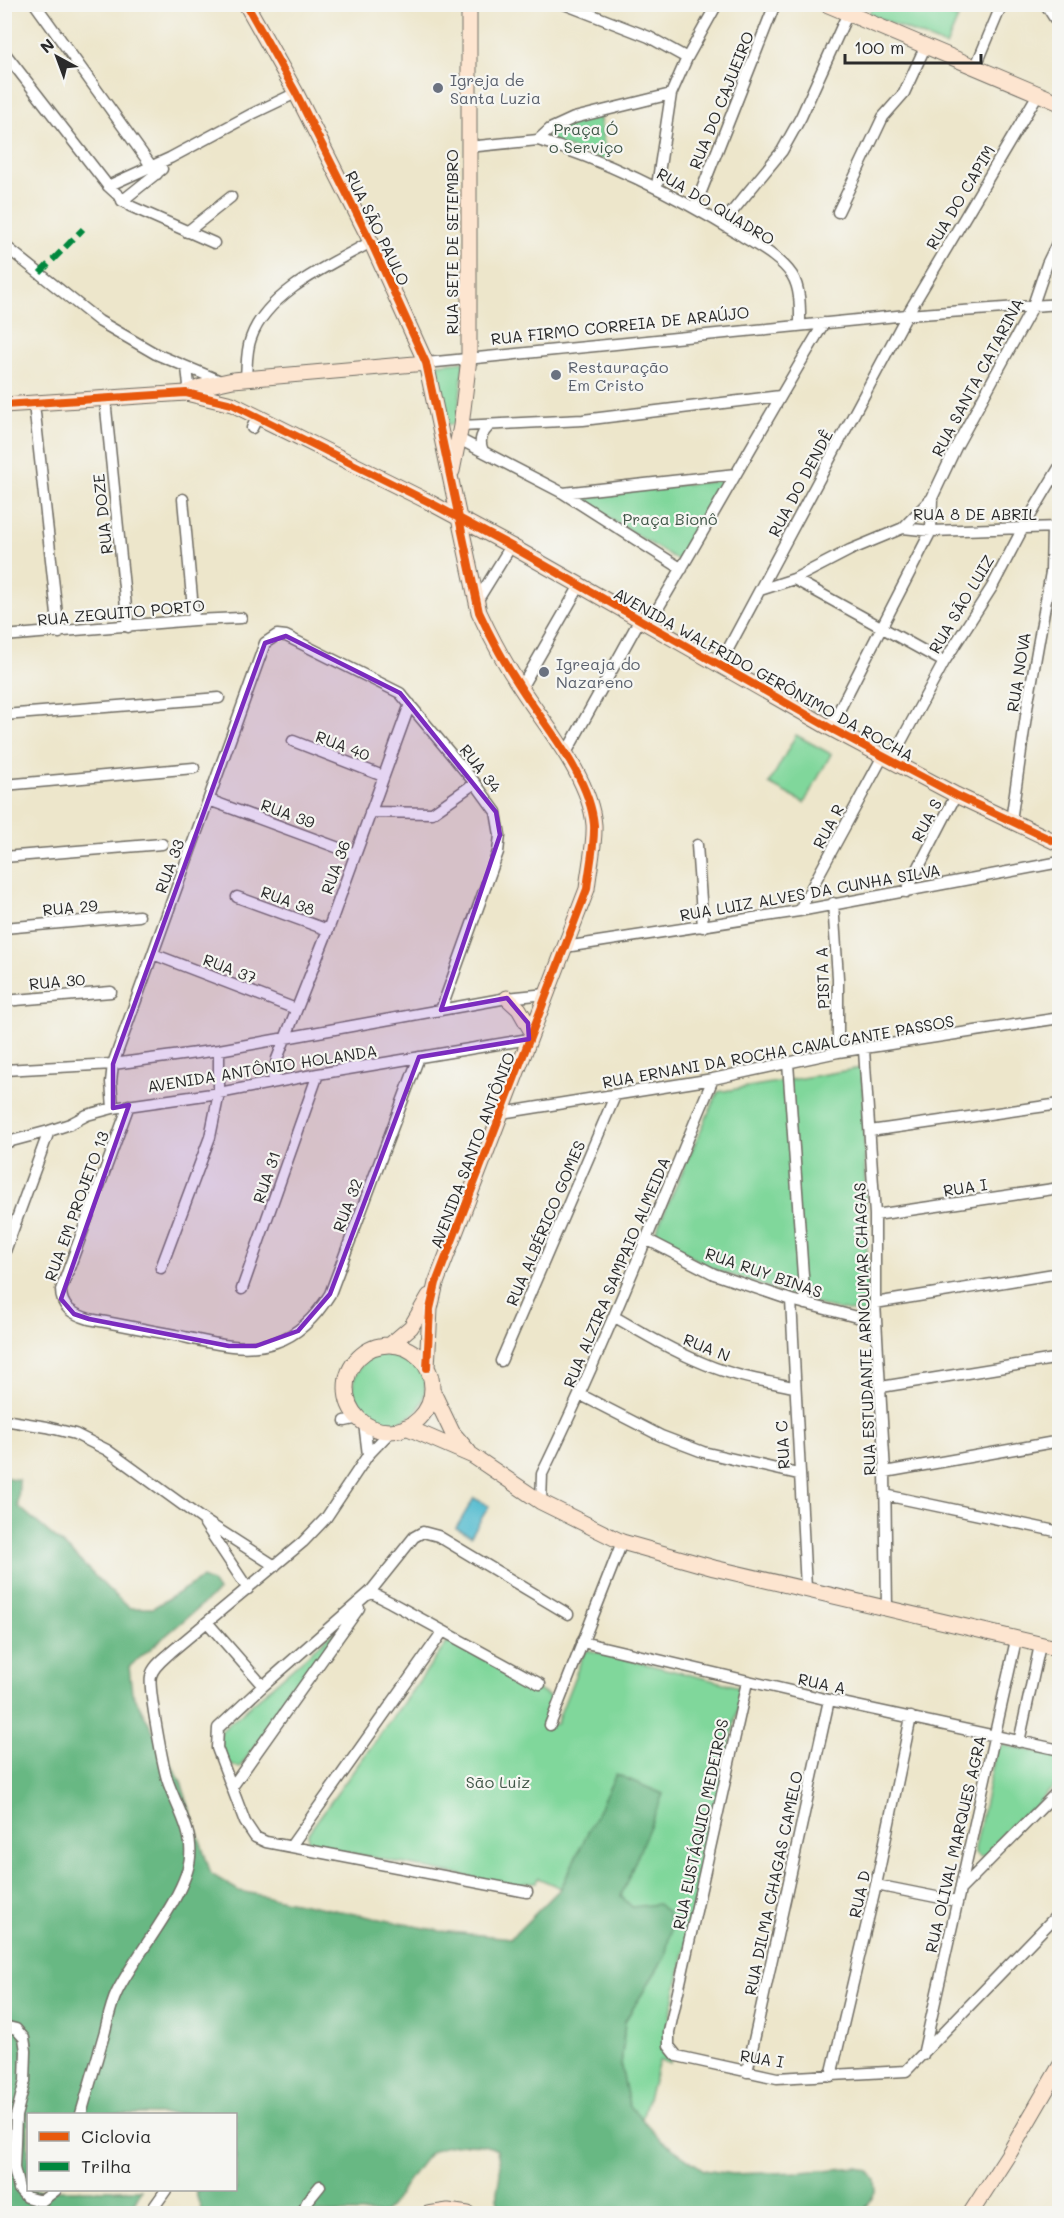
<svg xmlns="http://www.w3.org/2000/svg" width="1064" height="2218" font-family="Mali,sans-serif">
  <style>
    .green { fill: #80d79b; stroke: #568163; stroke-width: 1.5 }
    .forest { fill: #68b883; stroke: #4a7257; stroke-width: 1.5 }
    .water { fill: #52bbcf; stroke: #3e737d; stroke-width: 1.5 }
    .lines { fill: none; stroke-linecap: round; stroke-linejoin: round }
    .street-casing { stroke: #6f6c63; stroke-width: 13 }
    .secondary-casing { stroke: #6f6c63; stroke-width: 17 }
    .street { stroke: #fff; stroke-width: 10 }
    .secondary { stroke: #fde5d0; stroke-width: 15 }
    .quiet { stroke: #00873e; stroke-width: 6; stroke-dasharray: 12 6; stroke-linecap: butt }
    .cycleway-casing { stroke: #f6f6f2; stroke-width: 11 }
    .cycleway { stroke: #e8590c; stroke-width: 8 }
    .marked { fill: #7b2cbf; fill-opacity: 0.2; stroke: #7b2cbf; stroke-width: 4.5; stroke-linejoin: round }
    .worship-dot { fill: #6b7280; stroke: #f6f6f2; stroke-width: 2 }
    .labels { text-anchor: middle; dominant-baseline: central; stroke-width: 4.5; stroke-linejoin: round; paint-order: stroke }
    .worship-label { font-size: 16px; fill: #5b616d; stroke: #f6f6f2; text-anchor: start }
    .street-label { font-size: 16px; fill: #2b2b2b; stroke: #f6f6f2 }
    .park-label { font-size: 16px; fill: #405647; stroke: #f6f6f2 }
  </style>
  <rect width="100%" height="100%" fill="#f6f6f2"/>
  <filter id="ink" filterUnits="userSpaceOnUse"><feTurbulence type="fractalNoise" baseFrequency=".0167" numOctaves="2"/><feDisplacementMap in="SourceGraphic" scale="12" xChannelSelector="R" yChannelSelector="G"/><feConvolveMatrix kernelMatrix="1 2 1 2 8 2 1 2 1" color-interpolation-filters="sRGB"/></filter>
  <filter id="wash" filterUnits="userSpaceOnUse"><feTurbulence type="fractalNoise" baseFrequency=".008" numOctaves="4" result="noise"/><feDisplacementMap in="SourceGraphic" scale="24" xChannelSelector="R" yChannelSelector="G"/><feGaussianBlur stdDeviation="1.35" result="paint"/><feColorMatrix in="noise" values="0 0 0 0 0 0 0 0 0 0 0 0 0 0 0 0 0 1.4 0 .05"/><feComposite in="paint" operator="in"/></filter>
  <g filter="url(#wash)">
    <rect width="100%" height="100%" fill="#ede6cb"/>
    <path class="green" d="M 926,5 L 958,18 L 946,46 L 869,14 L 873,5 Z
      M 599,114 L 607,161 L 543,139 L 548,132 Z
      M 464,361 L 457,421 L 451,425 L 445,423 L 429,365 Z
      M 729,480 L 681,562 L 570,495 Z
      M 796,735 L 831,754 L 804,803 L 769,784 Z
      M 862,1068 L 869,1314 L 829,1308 L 713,1269 L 654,1235 L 718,1092 Z
      M 395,1351 C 410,1357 423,1365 425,1383 C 428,1440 343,1431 354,1380 C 356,1369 365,1362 371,1353 Z
      M 345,1622 L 240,1767 C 225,1767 220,1746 220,1732 Z
      M 454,1641 L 550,1697 L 547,1712 L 550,1725 L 556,1724 L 584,1653 L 588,1650 L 736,1686 L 742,1690 L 665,2040 L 664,2052 L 670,2059 L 670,2063 L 659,2061 L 642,2119 L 629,2105 L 621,2067 L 625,2021 L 665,1957 L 671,1922 L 632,1907 L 620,1897 L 663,1794 L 616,1775 L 561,1888 L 538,1878 L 536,1882 L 525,1883 L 519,1887 L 311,1845 L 308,1841 L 308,1833 L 444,1647 L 448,1642 Z
      M 1003,1745 L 1059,1756 L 1059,1781 L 990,1854 L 981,1857 L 975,1853 L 975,1848 L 996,1750 Z"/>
    <path class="forest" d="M 4,1477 L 19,1480 L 18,1506 L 69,1550 L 114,1595 L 130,1608 L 153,1608 L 202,1578 L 212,1582 L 218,1591 L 129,1667 L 132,1692 L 181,1782 L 211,1874 L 239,1891 L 440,1931 L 511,1938 L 561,1888 L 616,1774 L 663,1794 L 621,1896 L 632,1907 L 658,1904 L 667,1912 L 671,1922 L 670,1934 L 665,1957 L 625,2021 L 621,2067 L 629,2105 L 662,2141 L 704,2170 L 732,2174 L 802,2172 L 858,2167 L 868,2171 L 875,2180 L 876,2191 L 863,2213 L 503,2213 C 491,2194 500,2189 500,2170 C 500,2164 498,2157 497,2150 C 483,2141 443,2143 430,2153 C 421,2160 399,2195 391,2206 L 384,2213 L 202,2213 L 195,2190 L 236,2190 L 236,2114 L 28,2114 L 28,2190 L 141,2190 L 129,2213 L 5,2213 Z"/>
    <path class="water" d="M 474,1498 L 489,1506 L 471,1536 L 456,1528 Z"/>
  </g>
  <g filter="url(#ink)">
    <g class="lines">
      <defs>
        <path id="street" d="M 35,4 L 157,174
          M 564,4 L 649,37 L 687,58
          M 1048,4 L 1048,8 L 1055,19 L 1060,22
          M 4,52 L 108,186 L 130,206 L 214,243
          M 976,66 L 1002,4
          M 538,140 C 611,162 677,196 742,236 C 758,246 781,258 792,275 C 801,289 800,310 800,325
          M 468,147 L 538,140 L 550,129 L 574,118 L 671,94
          M 108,186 L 170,158 L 252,114 L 296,93
          M 657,186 L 671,94 L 687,58 L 717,4
          M 122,201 L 162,169
          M 695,207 L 775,4
          M 838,212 L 883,117 L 904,93 L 926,45
          M 722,224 L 782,151 L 801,117 L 852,4
          M 187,232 L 231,197
          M 4,245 L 99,321 L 156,354 L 223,382
          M 426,363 L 907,315 L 1060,304
          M 246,379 C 247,365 246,351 251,338 C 267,292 331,264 371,242
          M 186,393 L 189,385 L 187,368
          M 105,399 L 128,627
          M 34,404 L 59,633
          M 461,426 L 583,420 L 780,396
          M 252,428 L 258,416
          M 459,439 L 563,493 L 682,569
          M 483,451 C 478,440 482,433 490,425
          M 563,493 L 736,474
          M 183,499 L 194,620
          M 903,528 L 932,498 L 956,447 L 1032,308 L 1047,264 L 1060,237
          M 794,579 L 850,550 L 903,528 L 931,531 L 1059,527
          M 760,590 L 794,579 L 944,662
          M 477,601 L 511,546
          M 648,625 C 708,525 764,423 824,323
          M 4,636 L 194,620 L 241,618
          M 719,666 L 907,315 L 1038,94
          M 521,688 L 579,587
          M 4,715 L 219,698
          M 830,728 L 931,531 L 932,498
          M 293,741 L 383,776
          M 566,753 L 639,621
          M 891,760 L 944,662 L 992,587 L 1023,528 L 1060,466
          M 4,785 L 194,768
          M 209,800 L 355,854
          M 370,812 L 432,813 L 475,783
          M 1011,821 L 1028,702 L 1051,572 L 1052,528
          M 697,845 L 703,927
          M 4,857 L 162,844
          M 906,892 L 956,795
          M 237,897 L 328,930
          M 833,903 L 838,978 L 838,1052
          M 799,911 L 883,756
          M 4,928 L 139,916
          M 565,947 L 799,911 L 1060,862
          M 153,954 L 296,1009
          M 4,1001 L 111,992
          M 864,1050 L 875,1215 L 875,1303 L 885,1472 L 887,1608
          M 788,1063 L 805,1304
          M 4,1070 L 113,1064 L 219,1050 L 507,998 L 546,994
          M 272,1083 L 277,1059 L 328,930 L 410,704
          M 129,1105 L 61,1290 C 61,1308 73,1314 89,1319 C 118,1324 146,1330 175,1335 C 207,1342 244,1353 276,1342 C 300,1334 317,1315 330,1294 L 419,1057
          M 113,1108 L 111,1082 L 113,1064 L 265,643 L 277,635 L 286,636 L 400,693 L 475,783 L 496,812 L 500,835 L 498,852 L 441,1010
          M 501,1113 L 713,1079 L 838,1052 L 1060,1018
          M 870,1131 L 1060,1104
          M 4,1143 L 49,1131 L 70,1124 L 87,1115 L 113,1108 L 219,1093 L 318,1074 L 529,1039
          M 875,1215 L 1060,1188
          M 646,1239 L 714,1274 L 791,1300 L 876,1322
          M 4,1254 L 49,1131
          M 161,1268 L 210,1137 L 219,1093 L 219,1050
          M 242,1289 L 318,1074
          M 791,1300 L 806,1588
          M 875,1303 L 1060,1273
          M 615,1317 C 644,1334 673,1351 705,1364 C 733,1376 764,1381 794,1387
          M 501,1361 L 615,1096
          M 881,1387 L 1060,1358
          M 581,1395 L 661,1436 L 703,1452 L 798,1474
          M 4,1420 L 47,1427 L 75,1434 L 107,1450 L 202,1519 L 275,1566
          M 345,1421 L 359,1418
          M 364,1423 L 368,1455
          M 885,1472 L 1060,1441
          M 885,1495 L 1060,1532
          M 541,1502 L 542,1474 C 605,1345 657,1211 713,1079
          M 205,1524 L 248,1589
          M 368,1595 L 370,1592 L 390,1602 L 540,1684
          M 207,1622 L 263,1686
          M 582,1642 L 829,1700 L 1060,1750
          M 747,1682 L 669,2032 L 669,2046 L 677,2056 L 777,2078 L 906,2071 L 1060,1912
          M 550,1725 L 622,1542
          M 1019,1742 L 1040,1645
          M 232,1787 L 359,1608
          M 291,1846 L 443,1631
          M 876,1885 L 956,1901
          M 961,1889 L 1060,1789
          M 527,1892 L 266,1842 L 255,1837 L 245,1822 L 217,1748 L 218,1728 L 263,1686 L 370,1592 L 414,1537 L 423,1532 L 438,1536 L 568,1614
          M 4,2026 L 16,2029 L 24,2038 L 26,2051 L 25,2081 L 16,2116 L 14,2168 L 19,2189 L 26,2197 L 37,2200 L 43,2200 L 56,2190
          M 923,2055 L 1016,1640
          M 747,2072 L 829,1700
          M 831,2076 L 876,1885 L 911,1717
          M 81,2114 C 89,2087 97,2059 105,2031 C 108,2019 111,2004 117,1992 C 135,1955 187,1895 190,1857 C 193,1830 175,1804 167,1779 C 163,1765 148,1688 151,1676 C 153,1666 165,1658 171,1652 L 303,1542 L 326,1518 L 368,1455 L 391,1431
          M 149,2214 L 166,2190
          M 301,2214 L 307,2202 L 320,2186"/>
        <path id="secondary" d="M 246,4 L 296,93 L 371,242 L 426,363 L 479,612 C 491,638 505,664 521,688 C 546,727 590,777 594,825 C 595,844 589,869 587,889 L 436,1283 L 430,1309 L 427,1368
          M 826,4 L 1060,103
          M 186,393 L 201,387 L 233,380 L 426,363
          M 4,405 L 186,393 L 232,404 L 429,502 L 511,546 L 830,728 L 956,795 L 1060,844
          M 452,471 L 461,426 L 469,358 L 469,4
          M 507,998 L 519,1009 L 531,1030
          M 390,1345 L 411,1327 L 429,1296
          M346 1388a43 43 0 1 1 86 0a43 43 0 1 1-86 0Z
          M 432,1390 L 452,1432 L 469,1452
          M 406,1427 L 473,1456 L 541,1502 L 622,1542 L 714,1568 L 1060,1649
          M 428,2214 L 448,2211 L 468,2214
          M 970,2214 L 1010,2152 L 1060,2066"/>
      </defs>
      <use href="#street" class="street-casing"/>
      <use href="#secondary" class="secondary-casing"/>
      <use href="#street" class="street"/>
      <use href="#secondary" class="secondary"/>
      <path class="quiet" d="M 40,273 L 83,229"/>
      <defs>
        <path id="cycleway" d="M 246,4 L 296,93 L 371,242 L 426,363 L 479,612 C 491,638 505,664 521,688 C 546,727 590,777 594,825 C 595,844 589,869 587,889 L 436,1283 L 430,1309 L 427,1368
          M 4,405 L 186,393 L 232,404 L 429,502 L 511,546 L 830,728 L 956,795 L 1060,844"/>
      </defs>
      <use href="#cycleway" class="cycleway-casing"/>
      <use href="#cycleway" class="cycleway"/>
    </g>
  </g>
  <path class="marked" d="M 286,636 L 400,693 L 496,812 L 500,835 L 441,1010 L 507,998 L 528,1023 L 529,1039 L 419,1057 L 330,1294 L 298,1331 L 256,1346 L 229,1346 L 89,1319 L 74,1314 L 61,1299 L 129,1105 L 113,1108 L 113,1064 L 265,643 Z"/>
  <g class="worship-dot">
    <circle cx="438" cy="88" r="6"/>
    <circle cx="556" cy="375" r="6"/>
    <circle cx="544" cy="672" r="6"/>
  </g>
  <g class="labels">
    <g class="worship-label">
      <text x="450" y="79">Igreja de<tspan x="450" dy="18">Santa Luzia</tspan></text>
      <text x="568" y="366">Restauração<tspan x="568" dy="18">Em Cristo</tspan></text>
      <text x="556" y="663">Igreaja do<tspan x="556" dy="18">Nazareno</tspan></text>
    </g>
    <g class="street-label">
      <text transform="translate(721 100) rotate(-68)">RUA DO CAJUEIRO</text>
      <text transform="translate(960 197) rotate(-59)">RUA DO CAPIM</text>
      <text transform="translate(716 206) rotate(31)">RUA DO QUADRO</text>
      <text transform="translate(378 228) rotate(64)">RUA SÃO PAULO</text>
      <text transform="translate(451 242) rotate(-90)">RUA SETE DE SETEMBRO</text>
      <text transform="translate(620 325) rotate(-6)">RUA FIRMO CORREIA DE ARAÚJO</text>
      <text transform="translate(977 377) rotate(-62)">RUA SANTA CATARINA</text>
      <text transform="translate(800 483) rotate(-62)">RUA DO DENDÊ</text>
      <text x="975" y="513">RUA 8 DE ABRIL</text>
      <text transform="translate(102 514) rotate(-96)">RUA DOZE</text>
      <text transform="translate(961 604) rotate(-59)">RUA SÃO LUIZ</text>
      <text transform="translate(121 612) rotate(-5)">RUA ZEQUITO PORTO</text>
      <text transform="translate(1018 672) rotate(-81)">RUA NOVA</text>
      <text transform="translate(764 674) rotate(29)">AVENIDA WALFRIDO GERÔNIMO DA ROCHA</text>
      <text transform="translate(343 745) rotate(21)">RUA 40</text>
      <text transform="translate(481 768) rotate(52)">RUA 34</text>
      <text transform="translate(288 813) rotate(20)">RUA 39</text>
      <text transform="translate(926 820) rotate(-62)">RUA S</text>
      <text transform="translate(828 826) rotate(-62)">RUA R</text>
      <text transform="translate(169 866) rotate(-70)">RUA 33</text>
      <text transform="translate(335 867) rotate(-70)">RUA 36</text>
      <text transform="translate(810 892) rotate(-10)">RUA LUIZ ALVES DA CUNHA SILVA</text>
      <text transform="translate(288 900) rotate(20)">RUA 38</text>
      <text transform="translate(70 907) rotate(-5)">RUA 29</text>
      <text transform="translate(230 968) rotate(21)">RUA 37</text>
      <text transform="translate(822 978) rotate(-92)">PISTA A</text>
      <text transform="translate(57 981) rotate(-5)">RUA 30</text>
      <text transform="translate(778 1051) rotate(-10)">RUA ERNANI DA ROCHA CAVALCANTE PASSOS</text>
      <text transform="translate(262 1068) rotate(-9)">AVENIDA ANTÔNIO HOLANDA</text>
      <text transform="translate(472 1150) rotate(-69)">AVENIDA SANTO ANTÔNIO</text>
      <text transform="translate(266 1177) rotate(-71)">RUA 31</text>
      <text transform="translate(965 1187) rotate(-9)">RUA I</text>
      <text transform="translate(347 1205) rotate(-69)">RUA 32</text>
      <text transform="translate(76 1206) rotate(-70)">RUA EM PROJETO 13</text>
      <text transform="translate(545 1223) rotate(-67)">RUA ALBÉRICO GOMES</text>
      <text transform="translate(616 1272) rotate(-67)">RUA ALZIRA SAMPAIO ALMEIDA</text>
      <text transform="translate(764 1272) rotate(19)">RUA RUY BINAS</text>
      <text transform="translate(864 1329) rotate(-92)">RUA ESTUDANTE ARNOUMAR CHAGAS</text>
      <text transform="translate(707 1347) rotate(22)">RUA N</text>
      <text transform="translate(782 1445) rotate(-93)">RUA C</text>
      <text transform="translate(822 1683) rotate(12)">RUA A</text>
      <text transform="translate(700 1824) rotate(-78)">RUA EUSTÁQUIO MEDEIROS</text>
      <text transform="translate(955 1844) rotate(-77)">RUA OLIVAL MARQUES AGRA</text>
      <text transform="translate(773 1883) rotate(-78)">RUA DILMA CHAGAS CAMELO</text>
      <text transform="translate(859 1894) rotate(-77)">RUA D</text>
      <text transform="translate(762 2058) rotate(9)">RUA I</text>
    </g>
    <g class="park-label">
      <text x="586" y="128">Praça Ó<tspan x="586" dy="18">o Serviço</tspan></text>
      <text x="670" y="518">Praça Bionô</text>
      <text x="498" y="1781">São Luiz</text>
    </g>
  </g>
  <rect width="1064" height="2218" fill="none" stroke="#f6f6f2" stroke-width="24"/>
  <rect x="27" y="2113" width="210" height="78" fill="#f6f6f2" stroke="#a5a5a2" stroke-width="1.5"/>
  <rect x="39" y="2132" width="30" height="9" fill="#e8590c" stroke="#a5a5a2" stroke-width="1.5"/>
  <text x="81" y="2143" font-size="18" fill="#2b2b2b">Ciclovia</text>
  <rect x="39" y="2162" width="30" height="9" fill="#00873e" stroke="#a5a5a2" stroke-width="1.5"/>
  <text x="81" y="2173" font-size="18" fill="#2b2b2b">Trilha</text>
  <g transform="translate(57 57) rotate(319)" stroke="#f6f6f2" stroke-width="4.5" paint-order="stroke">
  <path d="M0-4.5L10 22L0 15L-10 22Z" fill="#2b2b2b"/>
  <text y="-9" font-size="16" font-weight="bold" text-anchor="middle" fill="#2b2b2b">N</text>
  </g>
  <path d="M845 54v9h136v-9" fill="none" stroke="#2b2b2b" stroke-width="3"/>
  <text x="854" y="54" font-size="18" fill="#2b2b2b" stroke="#f6f6f2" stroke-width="4.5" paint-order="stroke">100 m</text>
</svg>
